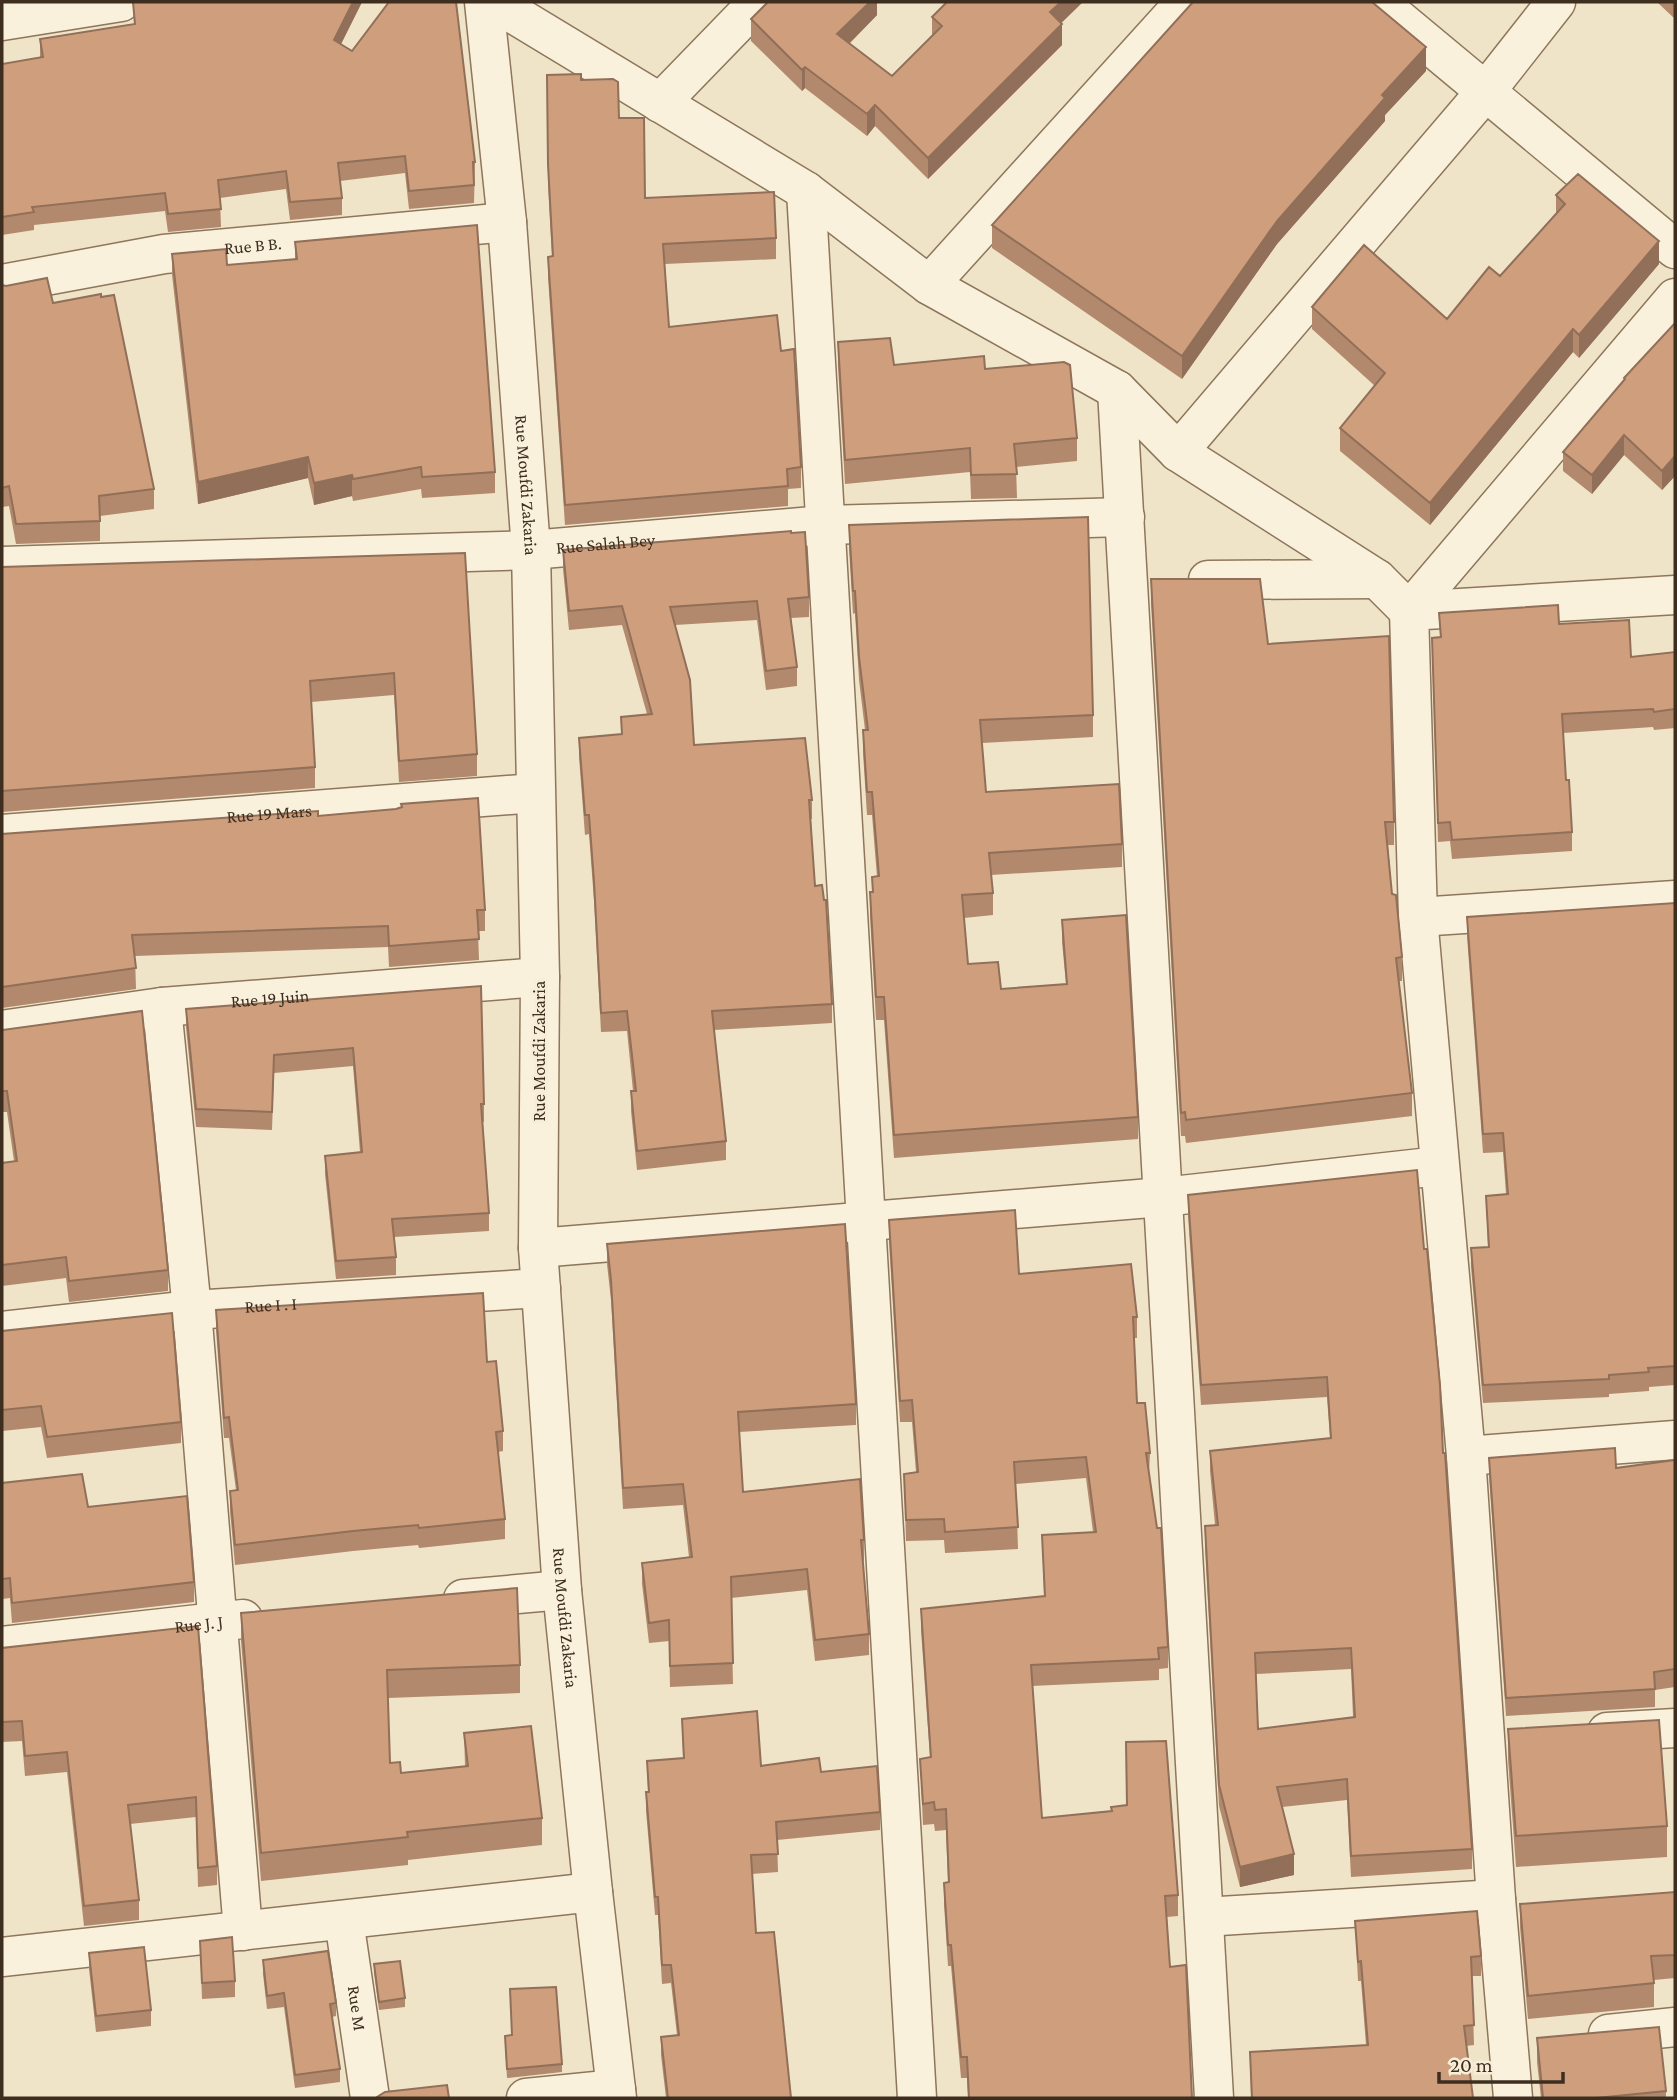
<svg xmlns="http://www.w3.org/2000/svg" width="1677" height="2100" font-family="'Crimson Pro',serif">
  <style>
    .lines { fill: none; stroke-linecap: round; stroke-linejoin: round }
    .minor-casing { stroke: #8d765c; stroke-width: 41 }
    .tertiary-casing { stroke: #8d765c; stroke-width: 41 }
    .minor { stroke: #faf1dc; stroke-width: 38 }
    .tertiary { stroke: #faf1dc; stroke-width: 38 }
    .wall { fill: #b2896c; fill-rule: evenodd }
    .shaded-wall { fill: #916f58 }
    .building { fill: #cf9f7d; stroke: #916f58; stroke-width: 2; fill-rule: evenodd }
    .labels { text-anchor: middle; dominant-baseline: central; stroke-width: 6; stroke-linejoin: round; paint-order: stroke }
    .street-label { font-size: 18px; fill: #3d2e20; stroke: #f7eed8 }
  </style>
  <rect width="100%" height="100%" fill="#f0e4c8"/>
  <g class="lines">
    <defs>
      <g id="minor">
        <path id="s1" d="M 484,2 L 507,222 L 531,550 L 540,977 L 538,1248 L 562,1590 L 593,1892 L 617,2098"/>
        <path d="M 1378,2 L 1675,249"/>
        <path d="M 2,21 L 121,2"/>
        <path d="M 660,103 L 758,2"/>
        <path d="M 806,191 L 917,2098"/>
        <path id="s2" d="M 2,284 L 164,254 L 507,222"/>
        <path d="M 929,285 L 1185,2"/>
        <path d="M 1117,390 L 1214,2098"/>
        <path d="M 1178,452 L 1486,91 L 1556,2"/>
        <path id="s3" d="M 2,566 L 531,550 L 825,525 L 1125,517"/>
        <path d="M 1208,580 L 1377,579"/>
        <path id="s4" d="M 2,834 L 535,793"/>
        <path d="M 1418,917 L 1675,900"/>
        <path d="M 162,1007 L 192,1310 L 243,1931"/>
        <path id="s5" d="M 2,1030 L 162,1007 L 540,977"/>
        <path d="M 538,1248 L 1163,1197 L 1439,1166"/>
        <path id="s6" d="M 2,1331 L 192,1310 L 541,1288"/>
        <path d="M 1466,1456 L 1675,1440"/>
        <path d="M 463,1599 L 562,1590"/>
        <path id="s7" d="M 2,1646 L 243,1619"/>
        <path d="M 1607,1732 L 1675,1728"/>
        <path d="M 1204,1917 L 1496,1899"/>
        <path id="s8" d="M 344,1920 L 370,2098"/>
        <path d="M 2,1957 L 593,1892"/>
        <path d="M 1608,2034 L 1675,2027"/>
        <path d="M 526,2098 L 616,2089"/>
        <path d="M 1513,2098 L 1496,1899 L 1466,1456 L 1418,917 L 1409,611 L 1675,595"/>
      </g>
      <path id="tertiary" d="M 494,2 L 806,191 L 929,285 L 1117,390 L 1178,452 L 1377,579 L 1409,611 L 1675,298"/>
    </defs>
    <use href="#minor" class="minor-casing"/>
    <use href="#tertiary" class="tertiary-casing"/>
    <use href="#minor" class="minor"/>
    <use href="#tertiary" class="tertiary"/>
  </g>
  <path class="wall" d="M 133,2 L 362,2 L 341,44 L 475,162 L 474,203 L 409,209 L 405,173 L 340,181 L 342,198 L 342,215 L 290,220 L 286,189 L 220,198 L 221,227 L 168,232 L 165,211 L 34,225 L 34,230 L 2,235 L 2,64 L 40,58 L 40,39 L 134,24 Z
    M 877,2 L 877,15 L 849,44 L 892,76 L 932,36 L 932,17 L 1061,23 L 1062,45 L 928,179 L 875,126 L 867,136 L 805,88 L 802,91 L 751,41 L 751,19 Z
    M 1657,2 L 1675,2 L 1675,19 Z
    M 1426,71 L 1385,115 L 1385,121 L 1277,244 L 1182,379 L 992,248 L 992,225 Z
    M 547,75 L 581,80 L 619,118 L 645,198 L 776,238 L 776,259 L 665,264 L 669,327 L 781,351 L 801,467 L 801,488 L 788,489 L 788,506 L 565,525 L 548,277 L 548,257 L 552,257 L 548,185 Z
    M 1556,195 L 1659,264 L 1579,358 L 1573,352 L 1430,525 L 1340,451 L 1340,428 L 1375,386 L 1312,329 L 1312,307 L 1447,319 L 1500,276 L 1556,214 Z
    M 295,242 L 495,472 L 495,493 L 422,498 L 421,489 L 353,501 L 352,496 L 314,505 L 308,478 L 198,504 L 172,275 L 172,254 L 227,265 L 295,259 Z
    M 2,285 L 53,303 L 154,489 L 154,509 L 100,516 L 100,541 L 16,544 L 9,506 L 2,507 Z
    M 1675,323 L 1675,476 L 1662,490 L 1624,455 L 1592,494 L 1563,471 L 1563,452 L 1624,381 L 1624,378 Z
    M 838,342 L 894,365 L 985,369 L 1077,438 L 1077,461 L 1016,467 L 1017,498 L 971,499 L 970,472 L 845,484 L 838,366 Z
    M 849,525 L 1093,715 L 1093,737 L 982,743 L 986,792 L 1122,844 L 1122,867 L 991,875 L 993,893 L 993,915 L 964,918 L 968,964 L 1001,989 L 1066,984 L 1062,942 L 1062,920 L 1138,1117 L 1138,1139 L 894,1158 L 884,1020 L 876,1020 L 870,915 L 870,892 L 872,892 L 872,877 L 877,877 L 872,815 L 867,815 L 863,753 L 863,730 L 865,730 L 859,680 L 855,613 L 853,614 L 849,548 Z
    M 563,550 L 809,597 L 809,617 L 791,618 L 797,667 L 797,686 L 766,690 L 757,620 L 675,625 L 694,745 L 812,800 L 812,819 L 811,819 L 815,886 L 832,1004 L 832,1023 L 714,1030 L 726,1141 L 726,1160 L 637,1170 L 631,1111 L 631,1091 L 633,1091 L 627,1031 L 601,1032 L 594,901 L 589,834 L 585,835 L 579,757 L 579,738 L 621,735 L 621,717 L 647,714 L 622,625 L 569,630 L 563,569 Z
    M 465,553 L 477,754 L 477,776 L 399,782 L 394,695 L 311,702 L 315,767 L 315,788 L 2,812 L 2,567 Z
    M 1151,579 L 1268,644 L 1394,822 L 1394,845 L 1388,845 L 1392,894 L 1402,957 L 1402,981 L 1399,981 L 1412,1093 L 1412,1116 L 1186,1143 L 1185,1136 L 1181,1136 L 1151,603 Z
    M 1439,613 L 1559,624 L 1631,657 L 1675,652 L 1675,728 L 1654,730 L 1653,727 L 1563,733 L 1566,780 L 1572,832 L 1572,851 L 1452,859 L 1450,841 L 1438,842 L 1432,638 L 1440,637 Z
    M 318,816 L 485,910 L 485,931 L 478,931 L 479,960 L 389,967 L 388,947 L 135,956 L 136,989 L 2,1008 L 2,834 Z
    M 1675,903 L 1675,1385 L 1649,1387 L 1649,1391 L 1609,1394 L 1609,1397 L 1483,1403 L 1471,1267 L 1471,1248 L 1488,1247 L 1486,1196 L 1506,1194 L 1503,1152 L 1483,1153 L 1467,936 L 1467,917 Z
    M 481,986 L 484,1104 L 484,1122 L 483,1122 L 489,1213 L 489,1231 L 394,1237 L 396,1257 L 396,1275 L 336,1279 L 325,1174 L 325,1156 L 360,1152 L 353,1066 L 274,1073 L 272,1130 L 196,1127 L 186,1027 L 186,1009 Z
    M 2,1030 L 168,1270 L 168,1291 L 69,1302 L 66,1278 L 2,1286 L 2,1163 L 14,1161 L 7,1112 L 2,1112 Z
    M 1188,1195 L 1424,1249 L 1443,1453 L 1472,1849 L 1472,1869 L 1351,1877 L 1347,1800 L 1282,1807 L 1294,1875 L 1240,1887 L 1219,1806 L 1205,1547 L 1205,1526 L 1215,1525 L 1210,1471 L 1210,1451 L 1330,1438 L 1327,1397 L 1201,1405 L 1188,1216 ZM 1351,1669 L 1353,1717 L 1258,1729 L 1256,1674 Z
    M 889,1220 L 1019,1274 L 1137,1317 L 1137,1338 L 1134,1338 L 1137,1403 L 1150,1453 L 1149,1474 L 1168,1647 L 1168,1668 L 1159,1669 L 1159,1680 L 1032,1686 L 1042,1818 L 1178,1895 L 1178,1916 L 1167,1917 L 1170,1967 L 1192,2098 L 968,2098 L 967,2078 L 961,2078 L 951,1966 L 948,1966 L 944,1904 L 944,1883 L 948,1882 L 946,1830 L 935,1831 L 934,1824 L 923,1825 L 920,1759 L 930,1758 L 921,1630 L 921,1609 L 1044,1596 L 1042,1535 L 1093,1532 L 1086,1478 L 1016,1484 L 1018,1549 L 945,1553 L 944,1540 L 906,1541 L 904,1474 L 916,1472 L 912,1422 L 900,1422 L 889,1241 Z
    M 607,1244 L 856,1404 L 856,1425 L 739,1432 L 743,1492 L 864,1540 L 864,1561 L 863,1561 L 869,1634 L 869,1655 L 815,1661 L 807,1590 L 731,1598 L 733,1684 L 670,1687 L 669,1641 L 649,1643 L 642,1584 L 642,1563 L 689,1557 L 683,1505 L 623,1509 L 611,1300 L 607,1264 Z
    M 216,1310 L 487,1362 L 503,1431 L 503,1451 L 498,1452 L 505,1519 L 505,1539 L 419,1548 L 418,1545 L 353,1551 L 235,1565 L 230,1511 L 230,1491 L 236,1490 L 229,1438 L 224,1438 L 216,1330 Z
    M 2,1331 L 181,1422 L 181,1443 L 47,1458 L 41,1427 L 2,1431 Z
    M 1489,1458 L 1616,1468 L 1675,1460 L 1675,1687 L 1655,1690 L 1655,1707 L 1506,1716 L 1489,1476 Z
    M 2,1483 L 88,1507 L 194,1582 L 194,1602 L 12,1623 L 10,1598 L 2,1599 Z
    M 241,1613 L 520,1665 L 520,1693 L 388,1698 L 390,1763 L 401,1773 L 465,1766 L 464,1733 L 542,1818 L 542,1845 L 408,1860 L 408,1865 L 261,1881 L 241,1641 Z
    M 198,1626 L 217,1866 L 217,1885 L 198,1887 L 196,1817 L 130,1824 L 139,1900 L 139,1920 L 84,1926 L 67,1772 L 25,1776 L 22,1741 L 2,1742 L 2,1648 Z
    M 682,1719 L 761,1766 L 821,1772 L 880,1812 L 880,1830 L 777,1840 L 778,1872 L 752,1874 L 756,1933 L 791,2098 L 666,2098 L 661,2055 L 661,2037 L 677,2035 L 671,1983 L 662,1984 L 658,1915 L 655,1915 L 646,1811 L 646,1792 L 648,1792 L 647,1761 L 683,1758 Z
    M 1508,1729 L 1667,1826 L 1667,1857 L 1516,1867 L 1508,1760 Z
    M 1675,1892 L 1675,1978 L 1654,1980 L 1654,2007 L 1528,2019 L 1520,1927 L 1520,1904 Z
    M 1355,1921 L 1481,1956 L 1481,1976 L 1472,1976 L 1474,2045 L 1466,2046 L 1473,2098 L 1251,2098 L 1250,2052 L 1366,2045 L 1361,1981 L 1358,1981 Z
    M 200,1941 L 235,1981 L 235,1997 L 202,1999 Z
    M 89,1953 L 151,2010 L 151,2026 L 96,2032 L 89,1969 Z
    M 263,1960 L 336,2003 L 336,2016 L 332,2017 L 340,2069 L 340,2082 L 295,2088 L 284,2007 L 267,2009 L 263,1974 Z
    M 374,1964 L 405,1998 L 405,2007 L 379,2010 L 374,1972 Z
    M 1537,2038 L 1666,2091 L 1666,2098 L 1541,2098 L 1537,2062 Z
    M 505,2044 L 562,2064 L 562,2072 L 507,2078 Z"/>
  <path class="shaded-wall" d="M 353,2 L 362,2 L 334,58 L 334,40 Z
    M 870,2 L 877,2 L 877,15 L 837,56 L 837,34 Z
    M 1061,2 L 1083,2 L 1050,34 L 1050,12 Z
    M 1062,24 L 1062,45 L 928,179 L 928,158 Z
    M 1426,47 L 1426,71 L 1385,115 L 1385,121 L 1277,244 L 1182,379 L 1182,356 L 1277,221 L 1382,95 Z
    M 805,67 L 805,88 L 802,91 L 802,70 Z
    M 875,105 L 875,126 L 867,136 L 867,114 Z
    M 1659,241 L 1659,264 L 1579,358 L 1579,335 Z
    M 1573,329 L 1573,352 L 1430,525 L 1430,503 Z
    M 1624,435 L 1624,455 L 1592,494 L 1592,475 Z
    M 1675,456 L 1675,476 L 1662,490 L 1662,471 Z
    M 308,457 L 308,478 L 198,504 L 198,482 Z
    M 352,475 L 352,496 L 314,505 L 314,483 Z
    M 1294,1854 L 1294,1875 L 1240,1887 L 1240,1867 Z"/>
  <path class="building" d="M 133,2 L 353,2 L 334,40 L 352,51 L 389,2 L 456,2 L 475,162 L 473,162 L 474,185 L 409,191 L 405,156 L 338,163 L 342,198 L 290,202 L 286,171 L 218,180 L 221,209 L 168,214 L 165,193 L 32,207 L 34,212 L 2,217 L 2,64 L 43,57 L 40,39 L 135,24 Z
    M 768,2 L 870,2 L 837,34 L 892,76 L 942,26 L 932,17 L 947,2 L 1061,2 L 1050,12 L 1062,24 L 928,158 L 875,105 L 867,114 L 805,67 L 802,70 L 751,19 Z
    M 1193,2 L 1372,2 L 1426,47 L 1382,95 L 1385,98 L 1277,221 L 1182,356 L 992,225 Z
    M 581,74 L 581,80 L 613,79 L 618,82 L 619,118 L 644,118 L 645,198 L 774,192 L 776,238 L 663,244 L 669,327 L 777,315 L 781,351 L 794,349 L 801,467 L 787,469 L 788,486 L 565,505 L 548,257 L 553,256 L 548,164 L 547,75 Z
    M 1578,174 L 1659,241 L 1579,335 L 1573,329 L 1430,503 L 1340,428 L 1385,373 L 1312,307 L 1364,245 L 1447,319 L 1489,267 L 1500,276 L 1565,204 L 1556,195 Z
    M 477,225 L 495,472 L 422,477 L 421,467 L 353,479 L 352,475 L 314,483 L 308,457 L 198,482 L 172,254 L 226,249 L 227,265 L 297,259 L 295,242 Z
    M 47,278 L 53,303 L 101,294 L 101,297 L 114,295 L 154,489 L 99,496 L 100,521 L 16,524 L 9,486 L 2,488 L 2,285 L 6,286 Z
    M 1675,323 L 1675,456 L 1662,471 L 1624,435 L 1592,475 L 1563,452 L 1625,379 L 1624,378 Z
    M 890,338 L 894,365 L 984,356 L 985,369 L 1064,362 L 1070,365 L 1077,438 L 1014,444 L 1017,474 L 971,475 L 970,448 L 845,460 L 838,342 Z
    M 1088,517 L 1093,715 L 980,720 L 986,792 L 1119,784 L 1122,844 L 989,853 L 993,893 L 962,895 L 968,964 L 998,962 L 1001,989 L 1067,984 L 1062,920 L 1126,915 L 1138,1117 L 894,1135 L 884,997 L 876,997 L 870,892 L 873,892 L 872,877 L 879,876 L 872,792 L 867,792 L 863,730 L 868,730 L 859,657 L 855,591 L 853,591 L 849,525 Z
    M 791,531 L 791,533 L 805,532 L 809,597 L 788,599 L 797,667 L 766,671 L 757,601 L 670,607 L 690,680 L 694,745 L 805,738 L 812,800 L 809,800 L 815,886 L 822,885 L 824,900 L 826,900 L 832,1004 L 712,1011 L 726,1141 L 637,1151 L 631,1091 L 636,1091 L 627,1011 L 601,1013 L 594,881 L 589,815 L 585,815 L 579,738 L 622,734 L 621,717 L 652,714 L 622,606 L 569,611 L 563,550 Z
    M 465,553 L 477,754 L 399,761 L 394,673 L 310,681 L 315,767 L 2,791 L 2,567 Z
    M 1151,579 L 1260,579 L 1268,644 L 1389,636 L 1394,822 L 1385,822 L 1392,894 L 1396,895 L 1402,957 L 1396,958 L 1412,1093 L 1186,1120 L 1185,1112 L 1181,1113 Z
    M 1558,605 L 1559,624 L 1629,620 L 1631,657 L 1675,652 L 1675,709 L 1654,712 L 1653,709 L 1562,714 L 1566,780 L 1569,780 L 1572,832 L 1452,840 L 1450,822 L 1438,823 L 1432,638 L 1441,637 L 1439,613 Z
    M 478,798 L 485,910 L 477,910 L 479,939 L 389,946 L 388,926 L 132,935 L 136,968 L 2,987 L 2,834 L 318,811 L 318,816 L 396,809 L 402,807 L 401,804 Z
    M 1675,903 L 1675,1366 L 1648,1368 L 1649,1372 L 1609,1375 L 1609,1379 L 1483,1385 L 1471,1248 L 1489,1247 L 1486,1196 L 1508,1194 L 1503,1133 L 1483,1134 L 1467,917 Z
    M 481,986 L 484,1104 L 481,1104 L 489,1213 L 392,1219 L 396,1257 L 336,1261 L 325,1156 L 362,1152 L 353,1048 L 274,1055 L 272,1112 L 196,1109 L 186,1009 Z
    M 142,1011 L 168,1270 L 69,1281 L 66,1257 L 2,1265 L 2,1163 L 17,1161 L 7,1091 L 2,1091 L 2,1030 Z
    M 1417,1170 L 1424,1249 L 1427,1249 L 1440,1385 L 1443,1453 L 1445,1453 L 1472,1849 L 1351,1856 L 1347,1779 L 1277,1787 L 1294,1854 L 1240,1867 L 1219,1785 L 1205,1526 L 1218,1525 L 1210,1451 L 1331,1438 L 1327,1377 L 1201,1385 L 1188,1195 ZM 1351,1648 L 1355,1717 L 1258,1729 L 1255,1653 Z
    M 1015,1210 L 1019,1274 L 1131,1264 L 1137,1317 L 1133,1317 L 1137,1403 L 1145,1403 L 1150,1453 L 1146,1453 L 1157,1528 L 1161,1528 L 1168,1647 L 1158,1648 L 1159,1659 L 1031,1665 L 1042,1818 L 1112,1811 L 1111,1807 L 1127,1805 L 1126,1742 L 1166,1741 L 1178,1895 L 1165,1896 L 1170,1967 L 1186,1965 L 1192,2098 L 969,2098 L 967,2057 L 961,2057 L 951,1945 L 948,1945 L 944,1883 L 949,1882 L 946,1809 L 935,1810 L 934,1802 L 923,1804 L 920,1759 L 931,1757 L 921,1609 L 1045,1596 L 1042,1535 L 1096,1532 L 1086,1457 L 1014,1462 L 1018,1527 L 945,1532 L 944,1519 L 906,1520 L 904,1474 L 918,1472 L 912,1400 L 900,1401 L 889,1220 Z
    M 845,1224 L 856,1404 L 738,1412 L 743,1492 L 860,1479 L 864,1540 L 861,1540 L 869,1634 L 815,1640 L 807,1569 L 731,1577 L 733,1663 L 670,1666 L 669,1620 L 649,1623 L 642,1563 L 692,1557 L 683,1484 L 623,1488 L 611,1280 L 607,1244 Z
    M 483,1293 L 487,1362 L 496,1361 L 503,1431 L 496,1432 L 505,1519 L 419,1528 L 418,1525 L 353,1531 L 235,1545 L 230,1491 L 238,1490 L 229,1417 L 224,1418 L 216,1310 Z
    M 172,1313 L 181,1422 L 47,1437 L 41,1406 L 2,1410 L 2,1331 Z
    M 1615,1448 L 1616,1468 L 1675,1460 L 1675,1669 L 1654,1672 L 1655,1689 L 1506,1698 L 1489,1458 Z
    M 82,1474 L 88,1507 L 187,1496 L 194,1582 L 12,1603 L 10,1578 L 2,1579 L 2,1483 Z
    M 517,1588 L 520,1665 L 387,1670 L 390,1763 L 400,1762 L 401,1773 L 468,1766 L 464,1733 L 531,1726 L 542,1818 L 407,1832 L 408,1837 L 261,1853 L 241,1613 Z
    M 198,1626 L 217,1866 L 198,1868 L 196,1797 L 128,1805 L 139,1900 L 84,1906 L 67,1752 L 25,1756 L 22,1721 L 2,1722 L 2,1648 Z
    M 757,1711 L 761,1766 L 819,1758 L 821,1772 L 877,1766 L 880,1812 L 776,1822 L 778,1854 L 751,1855 L 756,1933 L 774,1932 L 791,2098 L 668,2098 L 661,2037 L 679,2035 L 671,1965 L 662,1965 L 658,1897 L 655,1897 L 646,1792 L 649,1792 L 647,1761 L 684,1758 L 682,1719 Z
    M 1659,1720 L 1667,1826 L 1516,1836 L 1508,1729 Z
    M 1675,1892 L 1675,1955 L 1651,1956 L 1654,1983 L 1528,1996 L 1520,1904 Z
    M 1477,1911 L 1481,1956 L 1471,1957 L 1474,2025 L 1464,2026 L 1473,2098 L 1252,2098 L 1250,2052 L 1368,2045 L 1361,1961 L 1358,1962 L 1355,1921 Z
    M 232,1937 L 235,1981 L 202,1983 L 200,1941 Z
    M 144,1947 L 151,2010 L 96,2016 L 89,1953 Z
    M 328,1951 L 336,2003 L 330,2004 L 340,2069 L 295,2075 L 284,1993 L 267,1996 L 263,1960 Z
    M 400,1961 L 405,1998 L 379,2002 L 374,1964 Z
    M 556,1987 L 562,2064 L 507,2069 L 505,2036 L 512,2035 L 510,1989 Z
    M 1659,2027 L 1666,2091 L 1596,2098 L 1543,2098 L 1537,2038 Z
    M 447,2085 L 449,2098 L 377,2098 L 377,2097 L 385,2092 Z"/>
  <g class="labels">
    <g class="street-label">
      <text stroke="none"><textPath href="#s2" startOffset="254">Rue B B.</textPath></text>
      <text stroke="none"><textPath href="#s1" startOffset="485">Rue Moufdi Zakaria</textPath></text>
      <text stroke="none"><textPath href="#s3" startOffset="604">Rue Salah Bey</textPath></text>
      <text stroke="none"><textPath href="#s4" startOffset="268">Rue 19 Mars</textPath></text>
      <text stroke="none"><textPath href="#s5" startOffset="270">Rue 19 Juin</textPath></text>
      <text transform="translate(539 1051) rotate(-90)">Rue Moufdi Zakaria</text>
      <text stroke="none"><textPath href="#s6" startOffset="270">Rue I . I</textPath></text>
      <text stroke="none"><textPath href="#s1" startOffset="1619">Rue Moufdi Zakaria</textPath></text>
      <text stroke="none"><textPath href="#s7" startOffset="198">Rue J. J</textPath></text>
      <text stroke="none"><textPath href="#s8" startOffset="89">Rue M</textPath></text>
    </g>
  </g>
  <rect width="1677" height="2100" fill="none" stroke="#3d2e20" stroke-width="7"/>
  <path d="M1439 2072v10h124v-10" fill="none" stroke="#3d2e20" stroke-width="3.5"/>
  <text x="1450" y="2072" font-size="21" fill="#3d2e20" stroke="#f7eed8" stroke-width="5" paint-order="stroke">20 m</text>
</svg>
